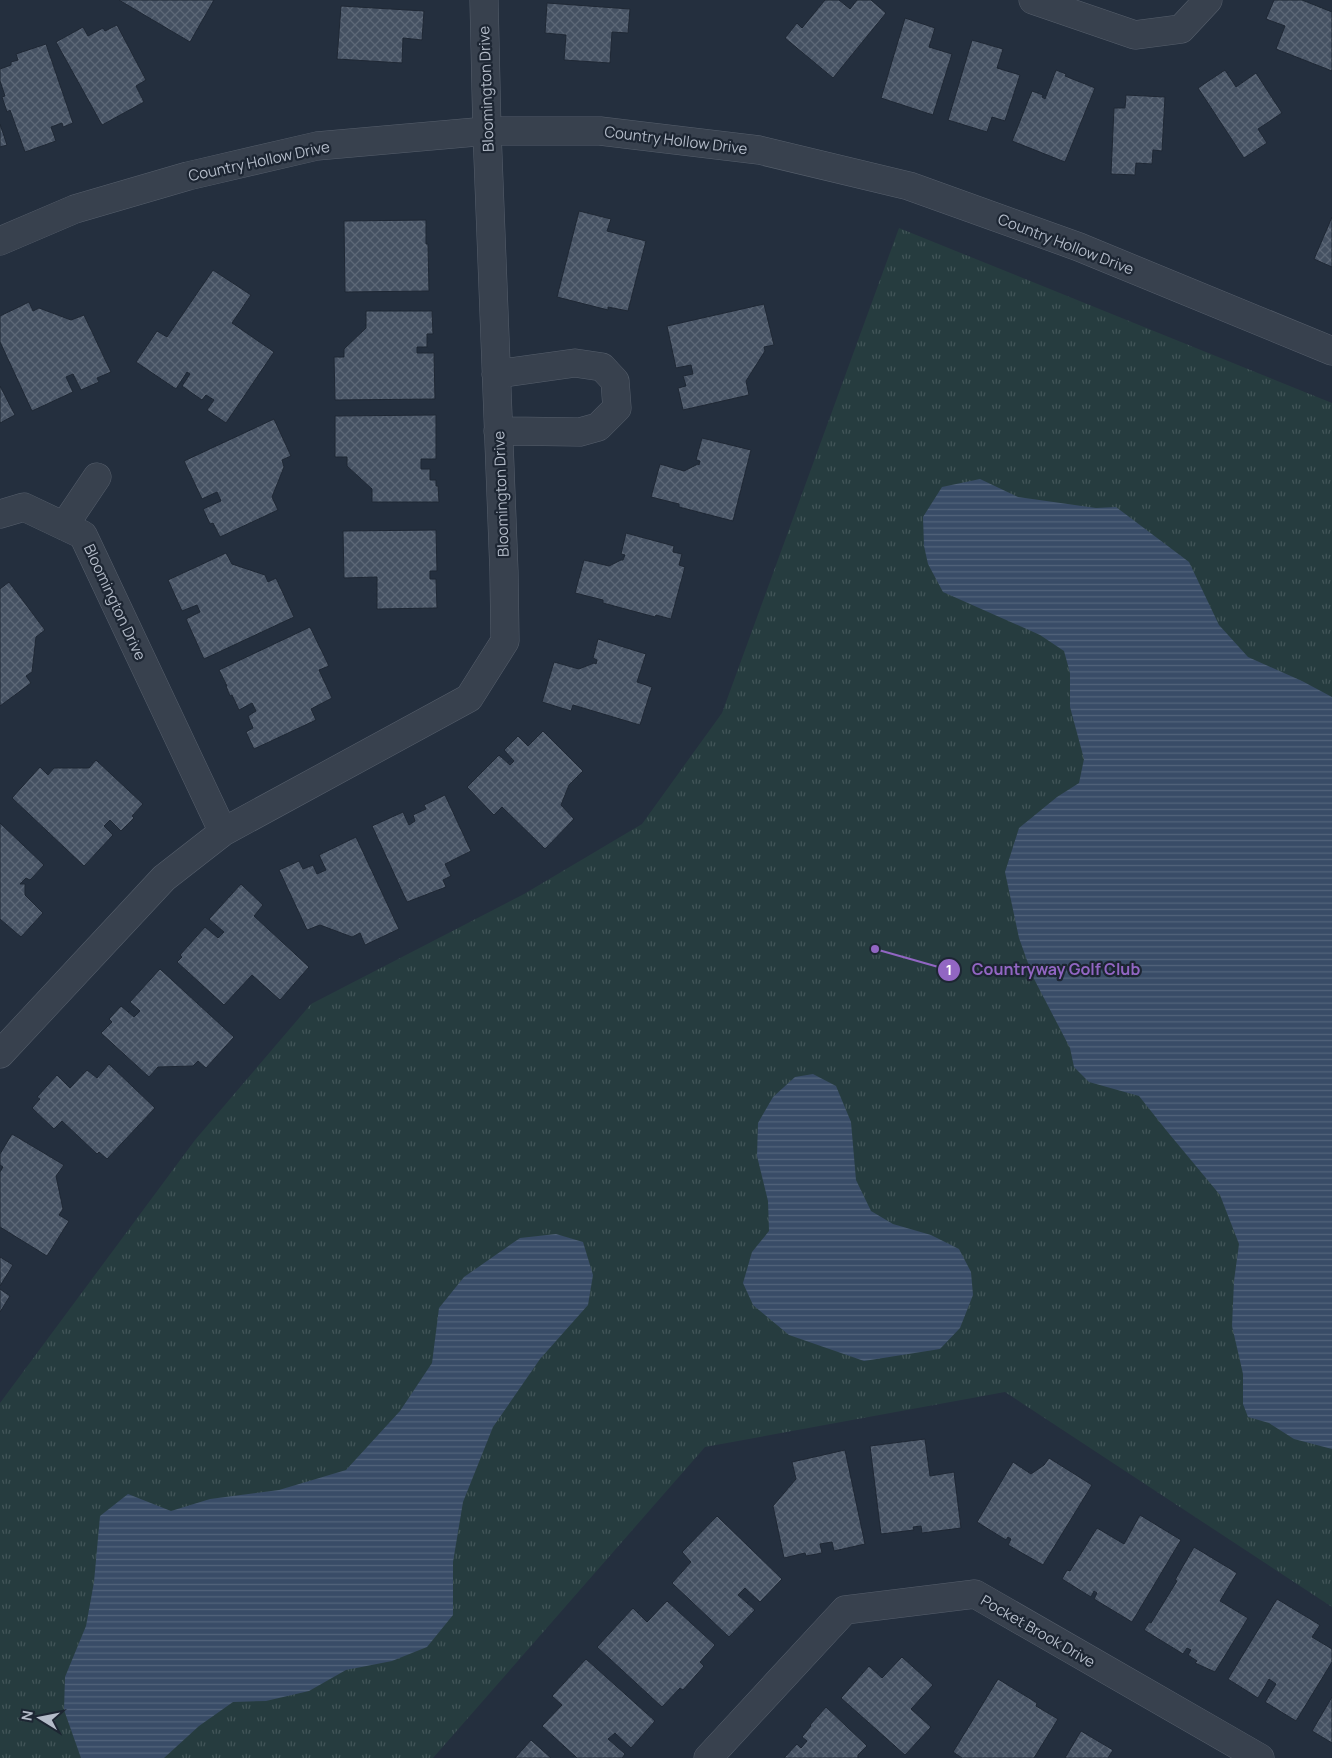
<svg xmlns="http://www.w3.org/2000/svg" width="1332" height="1758" font-family="Manrope,sans-serif">
  <style>
    .grass { fill: url(#grass-tufts) }
    .water { fill: url(#water-rules) }
    .building { fill: url(#building-cross-hatch); stroke: #1f2835 }
    .lines { fill: none; stroke-linecap: round; stroke-linejoin: round }
    .street-casing { stroke: #565f6c; stroke-width: 29 }
    .street { stroke: #38414e; stroke-width: 28 }
    .labels { text-anchor: middle; dominant-baseline: central; stroke-width: 4.5; stroke-linejoin: round; paint-order: stroke }
    .street-label { font-size: 15px; fill: #b4bcc9; stroke: #1d2633 }
    .leader { fill: none; stroke: #9266c3; stroke-width: 2 }
    .callout-dot { fill: #9266c3; stroke: #1d2633; stroke-width: 2 }
    .mark-label { font-size: 15px; text-anchor: middle; font-weight: bold; fill: #fff }
    .callout-label { font-size: 16px; text-anchor: middle; font-weight: bold; fill: #9266c3; stroke: #1d2633; stroke-width: 4.5; stroke-linejoin: round; paint-order: stroke }
  </style>
  <defs>
    <pattern id="grass-tufts" width="24" height="20" patternUnits="userSpaceOnUse" patternTransform="scale(1.25)"><rect width="24" height="20" fill="#263c3f"/><path d="M3 7l-1-3M5 7V3M7 7l1-3M15 17l-1-3M17 17v-4M19 17l1-3" fill="none" stroke="#435659"/></pattern>
    <pattern id="water-rules" width="6" height="5" patternUnits="userSpaceOnUse" patternTransform="scale(1.25)"><rect width="6" height="5" fill="#394c67"/><path d="M0 2.5h6" fill="none" stroke="#53647b"/></pattern>
    <pattern id="building-cross-hatch" width="8" height="8" patternUnits="userSpaceOnUse" patternTransform="scale(1.25)"><rect width="8" height="8" fill="#455162"/><path d="M0 0l8 8M0 8l8-8" fill="none" stroke="#5d6877"/></pattern>
  </defs>
  <rect width="100%" height="100%" fill="#242f3e"/>
  <path class="grass" d="M 899,228 L 1332,403 L 1332,1607 L 1005,1392 L 705,1447 L 433,1758 L 0,1758 L 0,1403 L 195,1140 L 311,1004 L 524,894 L 642,824 L 722,713 Z"/>
  <path class="water" d="M 980,479 L 1018,497 L 1096,508 L 1116,507 L 1189,562 L 1219,625 L 1248,657 L 1302,681 L 1332,697 L 1332,1449 L 1294,1439 L 1269,1423 L 1248,1417 L 1243,1404 L 1243,1374 L 1232,1326 L 1234,1281 L 1239,1244 L 1220,1195 L 1166,1130 L 1139,1096 L 1089,1082 L 1074,1067 L 1070,1048 L 1033,977 L 1019,938 L 1005,872 L 1019,828 L 1057,797 L 1079,783 L 1084,759 L 1070,707 L 1070,673 L 1064,651 L 1040,635 L 943,592 L 928,564 L 924,546 L 923,517 L 942,487 Z
    M 813,1074 L 836,1086 L 851,1122 L 856,1180 L 871,1211 L 893,1224 L 931,1235 L 959,1249 L 971,1272 L 973,1295 L 960,1328 L 940,1349 L 864,1361 L 789,1335 L 753,1305 L 743,1283 L 752,1252 L 769,1231 L 768,1201 L 757,1156 L 758,1123 L 773,1097 L 795,1077 Z
    M 556,1234 L 583,1242 L 593,1275 L 588,1305 L 540,1359 L 493,1427 L 463,1502 L 453,1562 L 453,1615 L 427,1647 L 392,1661 L 346,1670 L 309,1691 L 266,1701 L 233,1702 L 199,1726 L 164,1758 L 81,1758 L 64,1710 L 65,1677 L 86,1626 L 94,1582 L 100,1516 L 128,1494 L 171,1511 L 210,1499 L 279,1490 L 346,1470 L 400,1411 L 432,1363 L 439,1308 L 464,1277 L 520,1238 Z"/>
  <path class="building" d="M 119,0 L 214,0 L 190,42 Z
    M 825,0 L 839,0 L 850,9 L 857,0 L 871,0 L 886,13 L 833,78 L 785,38 L 797,23 L 802,28 Z
    M 1274,0 L 1302,0 L 1332,12 L 1332,71 L 1276,49 L 1285,26 L 1266,19 Z
    M 547,3 L 630,9 L 628,33 L 612,32 L 610,63 L 564,60 L 566,35 L 545,33 Z
    M 341,6 L 424,11 L 422,40 L 403,38 L 402,63 L 337,59 Z
    M 905,18 L 935,28 L 929,47 L 952,54 L 933,115 L 881,98 Z
    M 117,25 L 146,80 L 136,86 L 144,102 L 102,125 L 56,42 L 83,27 L 88,36 L 103,28 L 105,31 Z
    M 972,40 L 1003,49 L 997,68 L 1020,75 L 1005,121 L 992,117 L 987,132 L 948,120 Z
    M 46,44 L 73,123 L 63,127 L 62,123 L 51,127 L 56,141 L 25,152 L 10,110 L 7,112 L 2,97 L 5,96 L 0,81 L 0,69 L 11,65 L 11,62 L 18,60 L 16,54 Z
    M 1056,70 L 1066,74 L 1065,76 L 1095,88 L 1065,162 L 1012,141 L 1032,91 L 1043,95 L 1042,97 L 1045,99 Z
    M 1225,70 L 1236,87 L 1256,73 L 1282,113 L 1258,129 L 1267,143 L 1244,158 L 1198,88 Z
    M 1126,95 L 1165,97 L 1162,151 L 1153,150 L 1152,164 L 1136,163 L 1135,175 L 1111,174 L 1114,108 L 1125,108 Z
    M 0,124 L 7,145 L 0,147 Z
    M 579,211 L 611,219 L 607,231 L 646,241 L 628,311 L 608,307 L 608,310 L 557,297 Z
    M 1332,217 L 1332,267 L 1314,259 Z
    M 426,220 L 426,244 L 428,244 L 429,291 L 345,292 L 344,221 Z
    M 213,270 L 251,295 L 232,323 L 274,352 L 226,423 L 207,410 L 214,400 L 206,395 L 202,400 L 182,386 L 190,374 L 187,372 L 176,389 L 136,362 L 157,331 L 167,337 Z
    M 29,302 L 33,311 L 39,308 L 71,320 L 84,315 L 111,372 L 97,378 L 99,382 L 81,390 L 73,374 L 66,377 L 73,392 L 32,411 L 0,342 L 0,316 Z
    M 764,304 L 774,345 L 764,347 L 765,351 L 746,381 L 749,395 L 683,410 L 678,388 L 686,386 L 683,376 L 693,374 L 691,365 L 676,368 L 667,326 Z
    M 366,311 L 432,311 L 433,334 L 427,334 L 427,347 L 417,347 L 417,353 L 434,353 L 435,399 L 335,400 L 334,357 L 344,357 L 344,349 L 366,328 Z
    M 0,386 L 15,415 L 0,423 Z
    M 436,415 L 436,459 L 421,459 L 421,469 L 430,469 L 430,480 L 436,480 L 436,486 L 438,486 L 439,502 L 372,502 L 372,489 L 347,466 L 347,457 L 335,457 L 335,416 Z
    M 274,419 L 291,456 L 282,460 L 284,467 L 272,497 L 278,510 L 220,537 L 213,523 L 210,524 L 203,509 L 221,501 L 217,492 L 202,499 L 184,461 Z
    M 702,438 L 751,450 L 733,521 L 679,507 L 679,504 L 651,497 L 660,464 L 684,471 L 698,464 L 699,465 L 700,461 L 696,460 Z
    M 436,530 L 437,571 L 430,571 L 430,579 L 436,579 L 437,608 L 377,609 L 377,577 L 344,578 L 343,531 Z
    M 626,533 L 674,546 L 673,552 L 682,554 L 679,565 L 685,567 L 671,619 L 656,615 L 655,617 L 603,603 L 603,600 L 575,593 L 584,560 L 609,566 L 621,560 L 623,560 L 625,555 L 621,554 Z
    M 226,553 L 232,564 L 265,575 L 268,582 L 276,578 L 294,617 L 204,659 L 186,619 L 200,612 L 197,605 L 182,611 L 168,580 Z
    M 9,582 L 45,630 L 36,637 L 32,672 L 26,676 L 31,683 L 0,706 L 0,589 Z
    M 310,627 L 329,666 L 319,670 L 332,698 L 311,709 L 316,720 L 254,749 L 246,732 L 253,728 L 248,716 L 256,711 L 252,703 L 239,710 L 232,695 L 230,696 L 226,686 L 227,686 L 219,670 Z
    M 598,639 L 646,654 L 637,682 L 652,687 L 640,725 L 573,705 L 571,711 L 542,702 L 554,662 L 579,669 L 594,663 L 596,664 L 597,660 L 593,658 Z
    M 543,731 L 583,771 L 569,785 L 561,805 L 574,819 L 545,849 L 502,807 L 494,815 L 467,787 L 499,755 L 510,765 L 514,761 L 504,750 L 518,736 L 528,746 Z
    M 96,760 L 143,804 L 132,816 L 134,818 L 121,831 L 110,820 L 104,826 L 113,835 L 84,866 L 12,798 L 40,767 L 48,775 L 54,768 L 89,768 Z
    M 445,795 L 471,851 L 445,864 L 451,876 L 443,880 L 446,887 L 407,902 L 372,826 L 403,812 L 409,825 L 415,821 L 413,815 L 426,809 L 424,805 Z
    M 0,823 L 44,865 L 30,880 L 26,878 L 20,884 L 25,884 L 25,895 L 43,913 L 21,937 L 0,919 Z
    M 356,837 L 399,929 L 365,945 L 360,933 L 352,937 L 320,925 L 307,930 L 279,870 L 299,861 L 303,869 L 313,865 L 317,874 L 326,870 L 319,855 Z
    M 241,884 L 263,905 L 254,916 L 309,967 L 280,1000 L 252,975 L 224,1005 L 177,962 L 182,957 L 180,955 L 205,927 L 218,938 L 224,932 L 209,919 Z
    M 160,969 L 234,1037 L 206,1068 L 198,1061 L 193,1066 L 158,1067 L 149,1077 L 101,1033 L 112,1022 L 109,1019 L 121,1006 L 134,1017 L 140,1011 L 130,1002 Z
    M 109,1064 L 155,1108 L 107,1159 L 99,1152 L 97,1154 L 62,1121 L 54,1129 L 32,1108 L 40,1099 L 37,1097 L 57,1075 L 70,1088 L 87,1070 L 97,1078 Z
    M 12,1134 L 64,1165 L 56,1176 L 63,1209 L 59,1215 L 69,1221 L 47,1256 L 0,1227 L 0,1172 L 3,1167 L 0,1165 L 0,1154 Z
    M 0,1257 L 13,1265 L 0,1286 Z
    M 0,1289 L 10,1296 L 0,1312 Z
    M 925,1439 L 930,1476 L 954,1472 L 961,1528 L 922,1533 L 921,1526 L 913,1527 L 914,1530 L 881,1534 L 870,1446 Z
    M 845,1450 L 865,1544 L 834,1551 L 832,1542 L 820,1544 L 822,1553 L 806,1556 L 805,1553 L 784,1558 L 773,1506 L 796,1479 L 792,1462 Z
    M 1049,1458 L 1092,1485 L 1043,1565 L 1008,1545 L 1011,1539 L 1008,1537 L 1006,1540 L 977,1522 L 1013,1462 L 1031,1474 L 1044,1465 Z
    M 1140,1515 L 1181,1540 L 1132,1622 L 1094,1599 L 1097,1593 L 1094,1591 L 1091,1597 L 1062,1579 L 1067,1570 L 1070,1571 L 1097,1528 L 1124,1544 Z
    M 717,1516 L 782,1579 L 760,1602 L 745,1588 L 738,1595 L 755,1610 L 729,1637 L 672,1583 L 691,1562 L 682,1552 Z
    M 1194,1547 L 1237,1573 L 1220,1601 L 1248,1618 L 1215,1672 L 1195,1663 L 1197,1661 L 1188,1655 L 1191,1650 L 1187,1648 L 1183,1654 L 1144,1630 L 1149,1622 L 1151,1623 L 1177,1581 L 1175,1580 Z
    M 1277,1599 L 1320,1625 L 1312,1637 L 1332,1649 L 1332,1662 L 1296,1721 L 1265,1702 L 1276,1684 L 1269,1679 L 1258,1698 L 1228,1679 Z
    M 667,1601 L 715,1645 L 700,1662 L 704,1666 L 683,1690 L 680,1688 L 662,1707 L 597,1647 L 633,1608 L 647,1622 Z
    M 902,1657 L 933,1685 L 911,1709 L 931,1727 L 905,1755 L 841,1698 L 869,1666 L 882,1678 Z
    M 586,1659 L 655,1721 L 631,1748 L 615,1733 L 608,1739 L 625,1754 L 622,1758 L 577,1758 L 542,1726 L 562,1705 L 552,1696 Z
    M 998,1679 L 1037,1703 L 1036,1706 L 1058,1719 L 1034,1758 L 962,1758 L 953,1752 Z
    M 1332,1697 L 1332,1743 L 1312,1731 Z
    M 826,1707 L 867,1746 L 858,1755 L 858,1758 L 784,1758 L 797,1744 L 801,1748 L 807,1741 L 802,1737 L 811,1726 L 810,1725 Z
    M 1081,1731 L 1113,1750 L 1108,1758 L 1065,1758 Z
    M 531,1740 L 551,1758 L 515,1758 Z"/>
  <g class="lines">
    <defs>
      <path id="street" d="M 1033,0 L 1135,35 L 1181,29 L 1208,0
        M 0,241 L 75,209 L 188,176 L 317,146 L 487,131 L 600,131 L 759,150 L 909,186 L 1079,247 L 1332,351
        M 496,374 L 575,363 L 602,367 L 615,381 L 617,408 L 598,427 L 580,432 L 498,431
        M 0,514 L 24,507 L 83,535 L 223,832
        M 64,526 L 97,477
        M 0,1054 L 164,878 L 223,832 L 469,698 L 505,641 L 504,572 L 487,131 L 484,0
        M 708,1758 L 845,1610 L 975,1594 L 1260,1758"/>
    </defs>
    <use href="#street" class="street-casing"/>
    <use href="#street" class="street"/>
  </g>
  <g class="labels">
    <g class="street-label">
      <text transform="translate(486 89) rotate(-92)">Bloomington Drive</text>
      <text transform="translate(676 140) rotate(7)">Country Hollow Drive</text>
      <text transform="translate(259 161) rotate(-12)">Country Hollow Drive</text>
      <text transform="translate(1066 244) rotate(21)">Country Hollow Drive</text>
      <text transform="translate(501 494) rotate(-92)">Bloomington Drive</text>
      <text transform="translate(115 602) rotate(65)">Bloomington Drive</text>
      <text transform="translate(1038 1631) rotate(30)">Pocket Brook Drive</text>
    </g>
  </g>
  <path class="leader" d="M875 949L949 970"/>
  <g class="callout-dot">
    <circle cx="875" cy="949" r="5"/>
    <circle cx="949" cy="970" r="12"/>
  </g>
  <g class="mark-label">
    <text x="949" y="975">1</text>
  </g>
  <g class="callout-label">
    <text x="1056" y="975">Countryway Golf Club</text>
  </g>
  <g transform="translate(40 1718) rotate(280)" stroke="#1d2633" stroke-width="4" paint-order="stroke">
  <path d="M0-4L9 19L0 12L-9 19Z" fill="#b4bcc9"/>
  <text y="-8" font-size="14" font-weight="bold" text-anchor="middle" fill="#b4bcc9">N</text>
  </g>
</svg>
